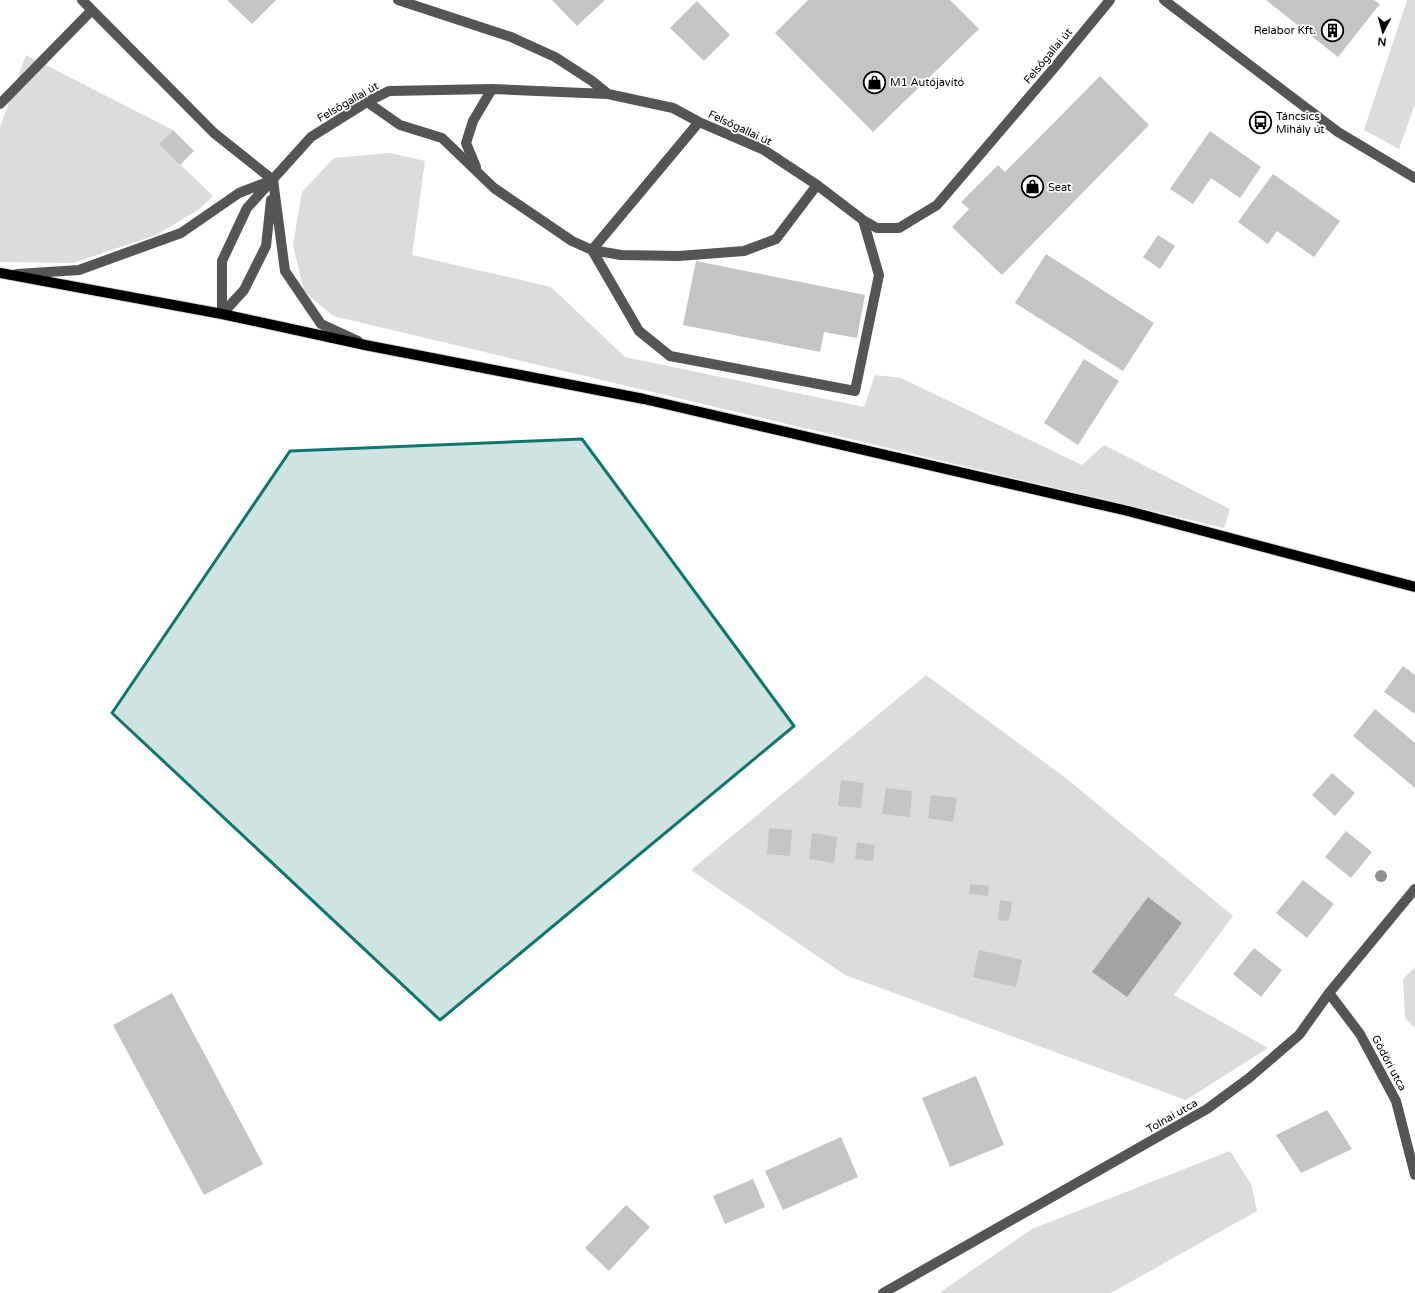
<svg xmlns="http://www.w3.org/2000/svg" width="1415" height="1293" font-family="'Varela Round',sans-serif">
  <style>
    .green { fill: #dcdcdc }
    .water { fill: #a3a3a3 }
    .building { fill: #c4c4c4 }
    .lines { fill: none; stroke-linecap: round; stroke-linejoin: round }
    .major-casing { stroke: #dbdbdb; stroke-width: 12 }
    .minor { stroke: #555; stroke-width: 10 }
    .major { stroke: #000; stroke-width: 10 }
    .tree { fill: #8f8f8f }
    .marked { fill: #0f766e; fill-opacity: 0.2; stroke: #0f766e; stroke-width: 3; stroke-linejoin: round }
    .labels { text-anchor: middle; dominant-baseline: central; stroke-width: 3.5; stroke-linejoin: round; paint-order: stroke }
    .poi-label { font-size: 11px; fill: #000; stroke: #fff; text-anchor: start }
    .street-label { font-size: 11px; fill: #000; stroke: #fff }
  </style>
  <rect width="100%" height="100%" fill="#fff"/>
  <path class="green" d="M 1407,0 L 1415,0 L 1415,104 L 1399,149 L 1364,130 Z
    M 26,55 L 173,130 L 159,144 L 213,196 L 198,210 L 156,235 L 73,263 L 0,262 L 0,127 Z
    M 390,153 L 425,161 L 412,255 L 551,287 L 625,357 L 864,407 L 875,375 L 901,378 L 1082,465 L 1104,445 L 1230,509 L 1224,528 L 333,316 L 304,291 L 293,245 L 302,192 L 334,158 Z
    M 926,675 L 1067,779 L 1233,916 L 1174,995 L 1268,1048 L 1186,1100 L 845,975 L 691,870 Z
    M 1415,967 L 1415,1028 L 1405,1018 L 1403,979 Z
    M 1230,1151 L 1251,1184 L 1257,1211 L 1111,1293 L 939,1293 L 1032,1229 Z"/>
  <path class="water" d="M 1148,897 L 1182,923 L 1127,997 L 1092,972 Z"/>
  <path class="building" d="M 227,0 L 276,0 L 252,24 Z
    M 552,0 L 605,0 L 577,26 Z
    M 808,0 L 950,0 L 979,29 L 873,132 L 775,33 Z
    M 1266,0 L 1374,0 L 1380,4 L 1338,57 Z
    M 697,1 L 730,35 L 704,61 L 670,28 Z
    M 1100,76 L 1149,125 L 1002,275 L 952,227 L 969,209 L 961,202 L 998,165 L 1005,172 Z
    M 173,130 L 194,151 L 180,165 L 159,144 Z
    M 1210,131 L 1261,167 L 1240,198 L 1211,178 L 1193,204 L 1170,189 Z
    M 1273,174 L 1340,221 L 1314,257 L 1277,231 L 1268,244 L 1238,222 Z
    M 1158,235 L 1175,246 L 1160,269 L 1143,257 Z
    M 1046,254 L 1154,323 L 1123,371 L 1015,303 Z
    M 696,261 L 865,295 L 857,338 L 824,332 L 820,352 L 683,325 Z
    M 1084,359 L 1119,381 L 1078,445 L 1044,423 Z
    M 1403,666 L 1415,675 L 1415,714 L 1384,692 Z
    M 1375,709 L 1415,743 L 1415,788 L 1353,736 Z
    M 1332,773 L 1355,793 L 1335,816 L 1312,795 Z
    M 841,780 L 864,783 L 861,808 L 838,806 Z
    M 886,788 L 912,791 L 910,817 L 882,814 Z
    M 931,795 L 957,798 L 953,822 L 928,818 Z
    M 769,828 L 792,830 L 790,856 L 767,854 Z
    M 1346,831 L 1372,852 L 1351,878 L 1325,857 Z
    M 812,833 L 837,837 L 834,863 L 809,859 Z
    M 857,842 L 875,845 L 873,861 L 855,859 Z
    M 1303,880 L 1334,904 L 1307,938 L 1276,913 Z
    M 970,884 L 989,886 L 988,896 L 969,894 Z
    M 1000,900 L 1012,902 L 1009,921 L 998,920 Z
    M 1254,948 L 1282,970 L 1261,997 L 1233,974 Z
    M 979,950 L 1022,960 L 1016,987 L 973,977 Z
    M 172,993 L 263,1164 L 204,1195 L 113,1025 Z
    M 976,1076 L 1004,1145 L 950,1167 L 922,1098 Z
    M 1327,1110 L 1352,1149 L 1301,1173 L 1276,1135 Z
    M 841,1137 L 858,1177 L 783,1210 L 765,1171 Z
    M 753,1179 L 765,1207 L 725,1224 L 713,1196 Z
    M 626,1205 L 650,1227 L 609,1271 L 585,1248 Z"/>
  <g class="lines">
    <defs>
      <path id="major" d="M 0,273 L 222,314 L 365,345 L 644,399 L 1128,511 L 1415,587"/>
    </defs>
    <use href="#major" class="major-casing"/>
    <path class="minor" d="M 82,0 L 214,133 L 273,180 L 285,271 L 321,324 L 358,341
      M 398,0 L 511,37 L 555,57 L 592,81 L 608,94
      M 1164,0 L 1338,132 L 1415,178
      M 367,102 L 400,125 L 442,138 L 494,188 L 572,241 L 592,250 L 621,255 L 679,256 L 744,251 L 776,239 L 817,185
      M 0,104 L 92,10
      M 699,122 L 592,250 L 639,331 L 670,356 L 855,391 L 879,275 L 863,220
      M 476,167 L 466,143 L 473,121 L 492,89
      M 17,274 L 79,270 L 181,233 L 239,193 L 270,181
      M 222,314 L 222,261 L 247,208 L 311,137 L 367,102 L 389,91 L 492,89 L 608,94 L 673,108 L 699,122 L 764,150 L 817,185 L 863,220 L 877,228 L 899,228 L 937,205 L 1054,68 L 1110,0
      M 222,314 L 244,290 L 266,246 L 271,200
      M 1329,993 L 1360,1034 L 1396,1101 L 1415,1175
      M 883,1293 L 1207,1109 L 1249,1078 L 1299,1035 L 1329,993 L 1415,889"/>
    <use href="#major" class="major"/>
  </g>
  <circle class="tree" cx="1381" cy="876" r="6"/>
  <path class="marked" d="M 582,439 L 794,726 L 440,1020 L 112,713 L 290,451 Z"/>
  <defs>
    <symbol id="building-ring" viewBox="-11 -11 22 22"><circle r="9.5" fill="#fff" stroke="#000" stroke-width="1.5"/><path d="M-4-6H4V6H1V3H-1V6H-4ZM-2.5-4.3h1.7v1.8h-1.7ZM.8-4.3h1.7v1.8H.8ZM-2.5-1h1.7V.8h-1.7ZM.8-1h1.7V.8H.8Z" fill="#000"/></symbol>
    <symbol id="shop-ring" viewBox="-11 -11 22 22"><circle r="9.5" fill="#fff" stroke="#000" stroke-width="1.5"/><path d="M-5-2.5h2.3a2.7 3.5 0 0 1 5.4 0H5L5.5 6h-11ZM-1.5-2.5h3a1.5 2.3 0 0 0-3 0Z" fill="#000"/></symbol>
    <symbol id="bus-ring" viewBox="-11 -11 22 22"><circle r="9.5" fill="#fff" stroke="#000" stroke-width="1.5"/><path d="M-5-6H5V4H4V6H2V4H-2V6H-4V4H-5ZM-3.5-4V0h7V-4ZM-3.5 1.2v1.5H-2V1.2ZM2 1.2v1.5H3.5V1.2Z" fill="#000"/></symbol>
  </defs>
  <g fill-rule="evenodd">
    <use href="#building-ring" x="1320" y="18" width="25" height="25"/>
    <use href="#shop-ring" x="862" y="70" width="25" height="25"/>
    <use href="#bus-ring" x="1248" y="110" width="25" height="25"/>
    <use href="#shop-ring" x="1020" y="174" width="25" height="25"/>
  </g>
  <g class="labels">
    <g class="poi-label">
      <text x="1316" y="30" text-anchor="end">Relabor Kft.</text>
      <text x="890" y="82">M1 Autójavító</text>
      <text x="1276" y="116">Táncsics<tspan x="1276" dy="13">Mihály út</tspan></text>
      <text x="1048" y="187">Seat</text>
    </g>
    <g class="street-label">
      <text transform="translate(1048 56) rotate(-50)">Felsőgallai út</text>
      <text transform="translate(348 102) rotate(-30)">Felsőgallai út</text>
      <text transform="translate(740 128) rotate(25)">Felsőgallai út</text>
      <text transform="translate(1389 1063) rotate(62)">Gödöri utca</text>
      <text transform="translate(1172 1116) rotate(-30)">Tolnai utca</text>
    </g>
  </g>
  <g transform="translate(1383 32) rotate(186)" stroke="#ffffff" stroke-width="3" paint-order="stroke">
  <path d="M0-3L7 15L0 10L-7 15Z" fill="#000000"/>
  <text y="-6" font-size="11" font-weight="bold" text-anchor="middle" fill="#000000">N</text>
  </g>
</svg>
